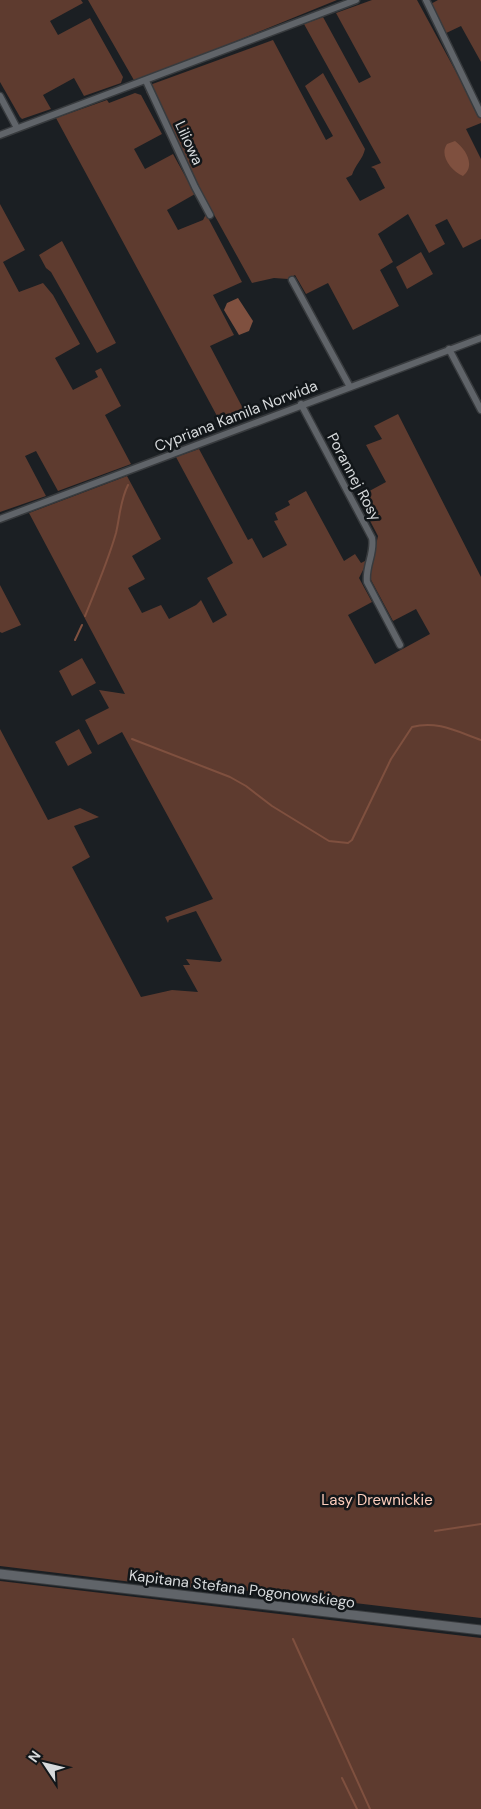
<svg xmlns="http://www.w3.org/2000/svg" width="481" height="1809" font-family="'DM Sans',sans-serif">
  <style>
    .green { fill: #5e3b2f }
    .water { fill: #7f503f }
    .lines { fill: none; stroke-linecap: round; stroke-linejoin: round }
    .stream { stroke: #7f503f; stroke-width: 2 }
    .minor-casing { stroke: #383b3e; stroke-width: 9 }
    .secondary-casing { stroke: #383b3e; stroke-width: 11 }
    .minor { stroke: #606469; stroke-width: 6 }
    .secondary { stroke: #606469; stroke-width: 9 }
    .labels { text-anchor: middle; dominant-baseline: central; stroke-width: 5; stroke-linejoin: round; paint-order: stroke }
    .street-label { font-size: 15px; fill: #d7dadc; stroke: #121619 }
    .park-label { font-size: 15px; fill: #fecebd; stroke: #121619 }
  </style>
  <rect width="100%" height="100%" fill="#1b1f23"/>
  <path class="green" d="M 0,0 L 81,0 L 83,3 L 50,21 L 58,35 L 90,18 L 123,77 L 121,83 L 84,96 L 74,78 L 43,95 L 51,109 L 22,119 L 20,117 L 0,82 Z
    M 88,0 L 337,0 L 135,82 Z
    M 372,0 L 417,0 L 481,118 L 481,123 L 466,129 L 481,159 L 481,239 L 463,248 L 447,219 L 435,225 L 445,244 L 429,253 L 408,214 L 378,234 L 393,262 L 380,270 L 399,306 L 353,330 L 328,283 L 306,294 L 295,275 L 288,279 L 274,278 L 252,283 L 146,92 L 147,86 L 273,40 L 326,140 L 333,136 L 305,86 L 323,73 L 365,149 C 363,159 355,165 352,175 L 346,178 L 360,201 L 385,188 L 375,169 L 371,167 L 381,163 L 304,24 L 323,17 L 359,83 L 371,77 L 336,13 Z
    M 438,0 L 481,0 L 481,62 L 461,26 L 442,35 L 427,6 Z
    M 135,93 L 141,95 L 162,134 L 134,149 L 145,169 L 173,154 L 195,194 L 167,210 L 178,230 L 203,220 L 206,214 L 242,282 L 213,295 L 234,335 L 210,346 L 248,418 L 223,427 L 56,118 L 107,100 L 109,103 Z
    M 0,204 L 25,250 L 3,262 L 19,292 L 43,283 L 53,295 L 80,344 L 55,358 L 73,390 L 98,377 L 95,371 L 101,368 L 121,406 L 105,415 L 131,464 L 58,491 L 36,451 L 25,456 L 46,496 L 0,512 Z
    M 62,241 L 116,343 L 97,353 L 51,272 L 46,268 L 39,255 Z
    M 421,252 L 433,274 L 407,289 L 396,267 Z
    M 398,414 L 481,577 L 481,1618 L 262,1592 L 157,1585 L 0,1566 L 0,729 L 48,820 L 80,808 L 99,817 L 74,826 L 90,857 L 72,867 L 141,997 L 172,990 L 198,992 L 183,965 L 190,965 L 186,959 L 220,962 L 222,960 L 196,911 L 169,920 L 168,923 L 165,917 L 213,899 L 122,732 L 98,745 L 85,720 L 109,708 L 99,690 L 125,694 L 29,513 L 127,476 L 161,539 L 132,556 L 145,579 L 128,588 L 142,613 L 161,605 L 169,619 L 196,605 L 201,600 L 213,623 L 227,615 L 207,578 L 233,563 L 176,457 L 199,449 L 248,540 L 252,538 L 263,558 L 287,545 L 274,521 L 278,520 L 275,513 L 290,505 L 288,501 L 306,491 L 344,561 L 355,554 L 361,563 L 365,561 L 365,566 L 359,578 L 372,602 L 348,615 L 375,664 L 430,634 L 416,609 L 393,621 L 370,578 L 371,568 L 378,536 L 356,494 L 362,495 L 386,482 L 366,445 L 382,439 L 374,426 Z
    M 0,585 L 21,625 L 2,633 L 0,632 Z
    M 82,658 L 96,683 L 72,696 L 59,671 Z
    M 79,729 L 92,753 L 68,766 L 55,742 Z
    M 0,1581 L 481,1638 L 481,1809 L 0,1809 Z"/>
  <path class="water" d="M 455,141 C 466,149 476,166 463,176 C 451,171 439,155 447,144 Z
    M 238,298 L 253,321 L 249,331 L 239,335 L 224,310 L 227,303 Z"/>
  <g class="lines">
    <path class="stream" d="M 85,616 C 96,589 108,561 116,533 C 120,516 120,501 128,485
      M 75,640 L 82,625
      M 132,739 L 230,777 L 246,786 L 272,806 L 329,841 L 348,843 L 352,840 L 391,759 L 412,727 C 437,720 458,732 481,740
      M 435,1531 L 481,1524
      M 293,1639 L 370,1809
      M 342,1778 L 357,1809"/>
    <defs>
      <path id="minor" d="M 426,0 L 481,114
        M 146,81 L 195,187 L 210,215
        M 0,96 L 17,128
        M 0,135 L 356,0
        M 292,280 L 350,387
        M 449,349 L 481,410
        M 301,404 L 372,538 C 375,553 365,566 367,582 L 400,645
        M 0,519 L 481,338"/>
      <path id="secondary" d="M 0,1574 L 481,1630"/>
    </defs>
    <use href="#minor" class="minor-casing"/>
    <use href="#secondary" class="secondary-casing"/>
    <use href="#minor" class="minor"/>
    <use href="#secondary" class="secondary"/>
  </g>
  <g class="labels">
    <g class="street-label">
      <text transform="translate(189 143) rotate(65)">Liliowa</text>
      <text transform="translate(236 416) rotate(-21)">Cypriana Kamila Norwida</text>
      <text transform="translate(354 477) rotate(62)">Porannej Rosy</text>
      <text transform="translate(242 1589) rotate(7)">Kapitana Stefana Pogonowskiego</text>
    </g>
    <g class="park-label">
      <text x="377" y="1500">Lasy Drewnickie</text>
    </g>
  </g>
  <g transform="translate(45 1764) rotate(305)" stroke="#121619" stroke-width="4" paint-order="stroke">
  <path d="M0-4L9 19L0 12L-9 19Z" fill="#d7dadc"/>
  <text y="-8" font-size="14" font-weight="bold" text-anchor="middle" fill="#d7dadc">N</text>
  </g>
</svg>
